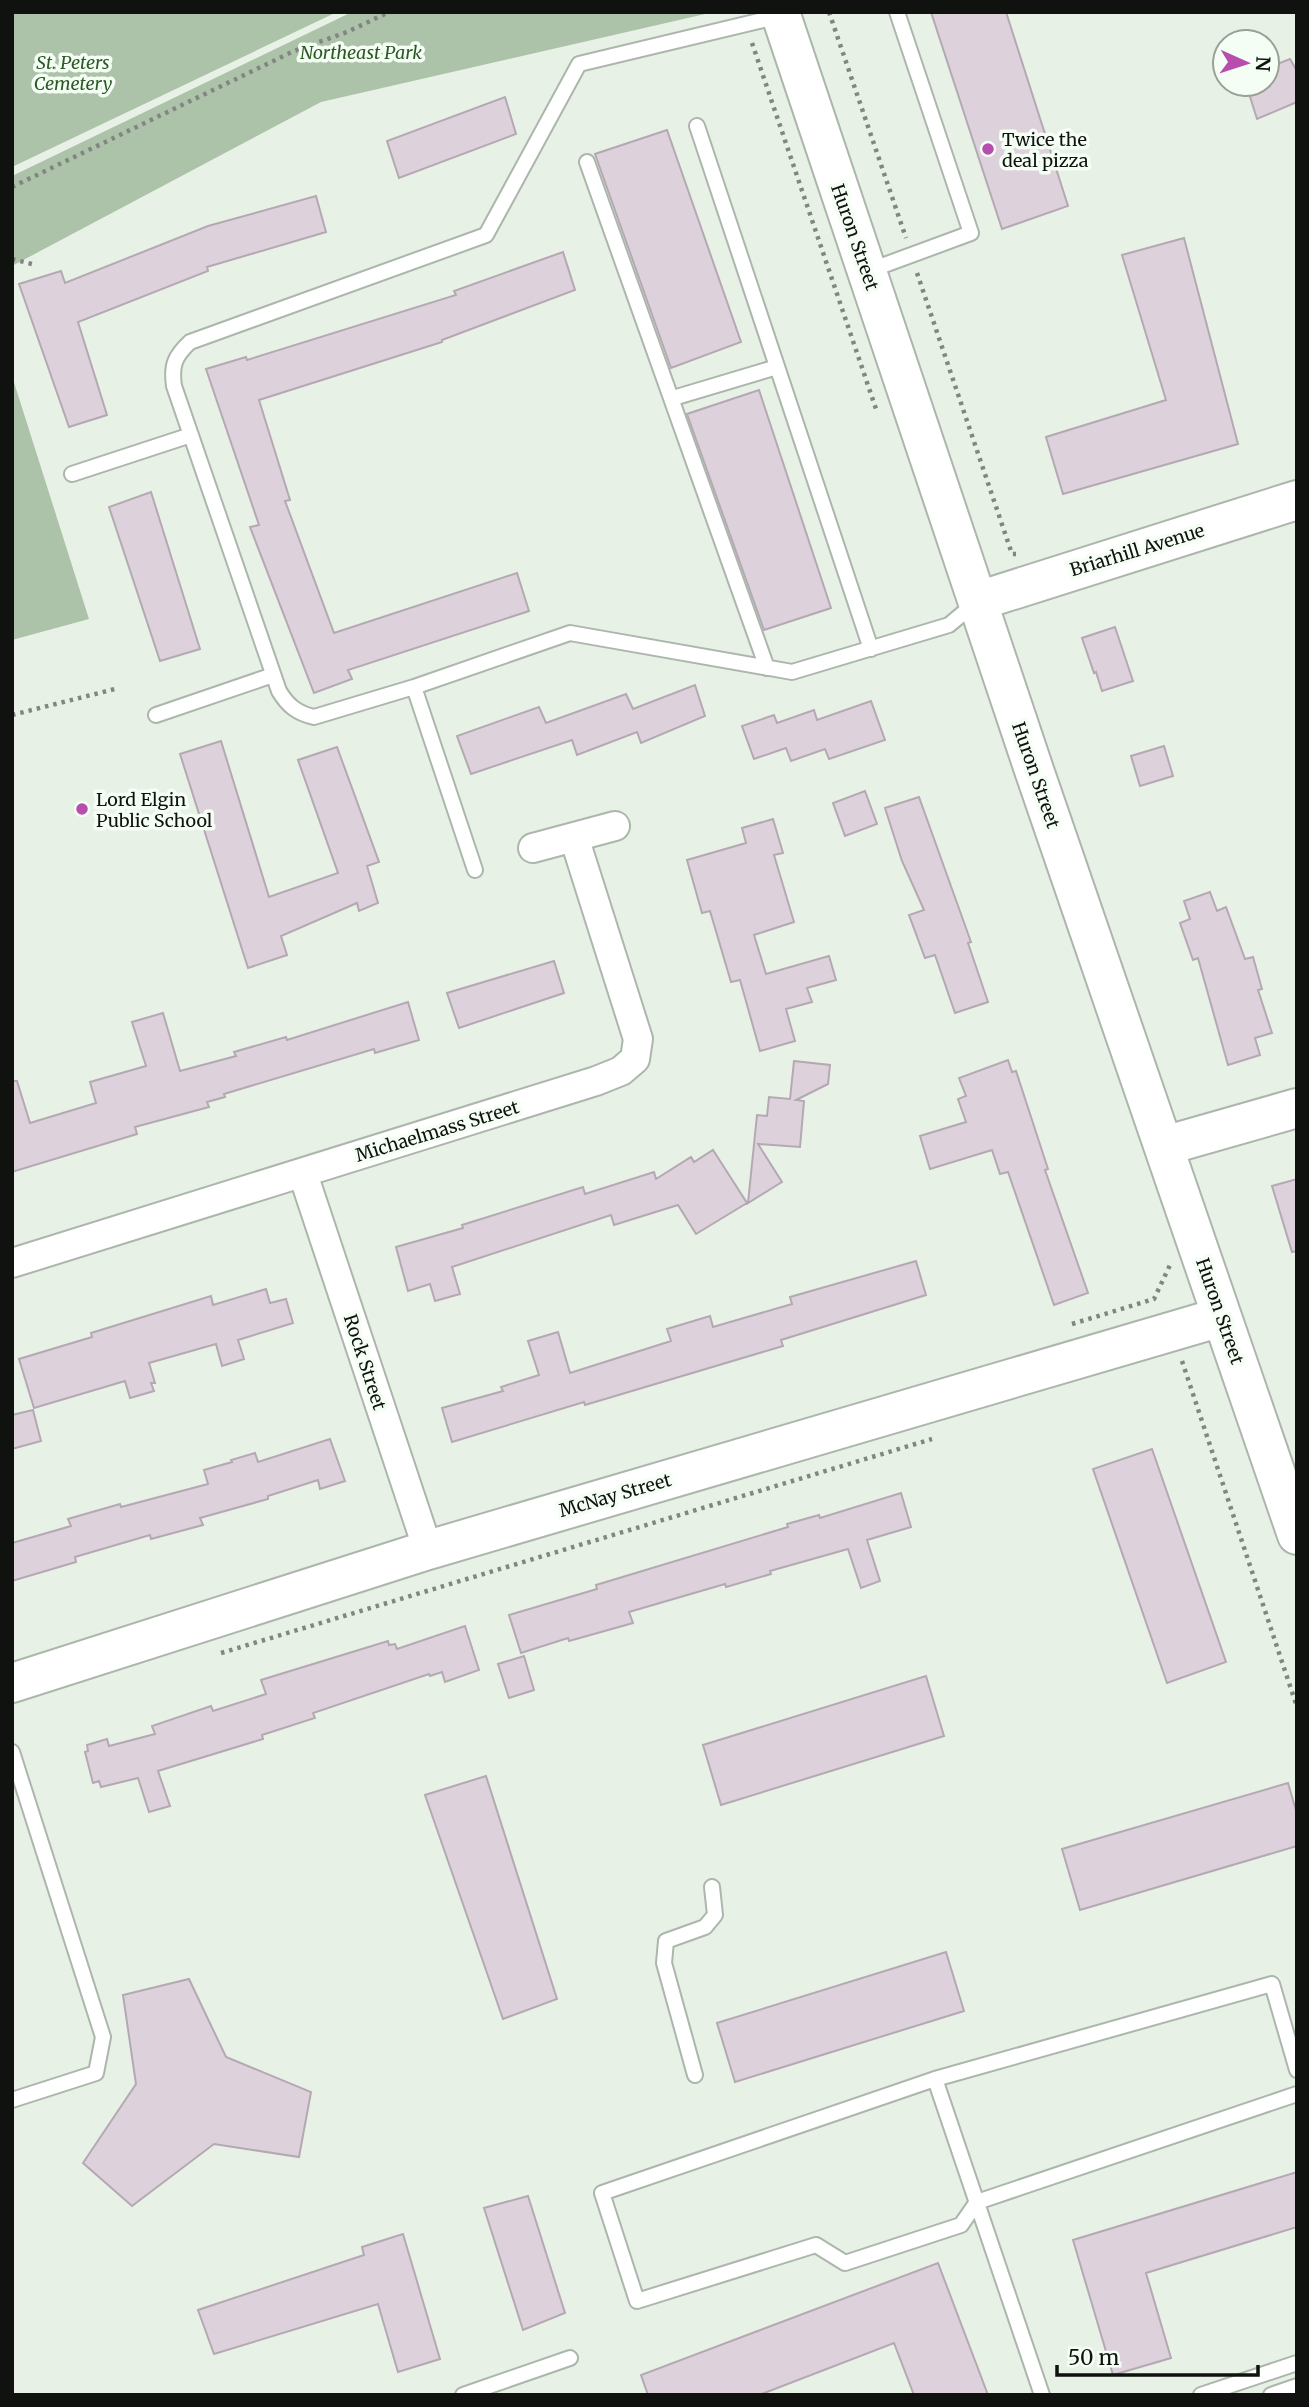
<svg xmlns="http://www.w3.org/2000/svg" width="1309" height="2407" font-family="Merriweather,serif">
  <style>
    .green { fill: #acc3a9 }
    .building { fill: #ddd2db; stroke: #b4a9b2; stroke-width: 2 }
    .lines { fill: none; stroke-linecap: round; stroke-linejoin: round }
    .lane-casing { stroke: #adb6ac; stroke-width: 18 }
    .street-casing { stroke: #adb6ac; stroke-width: 32 }
    .secondary-casing { stroke: #adb6ac; stroke-width: 42 }
    .path { stroke: #818780; stroke-width: 4.5; stroke-dasharray: 3.5 5; stroke-linecap: butt }
    .lane { stroke: #fff; stroke-width: 14 }
    .street { stroke: #fff; stroke-width: 28 }
    .secondary { stroke: #fff; stroke-width: 38 }
    .poi-dot { fill: #b64daf; stroke: #f5fef4; stroke-width: 2.5 }
    .labels { text-anchor: middle; dominant-baseline: central; stroke-width: 7; stroke-linejoin: round; paint-order: stroke }
    .park-label { font-size: 18px; font-style: italic; fill: #2c5926; stroke: #f5fef4 }
    .poi-label { font-size: 18px; fill: #0f120e; stroke: #f5fef4; text-anchor: start }
    .street-label { font-size: 18px; fill: #0f120e; stroke: #f5fef4 }
  </style>
  <rect width="100%" height="100%" fill="#e8f1e6"/>
  <path class="green" d="M 12,12 L 337,12 L 12,167 Z
    M 352,12 L 714,12 L 321,102 L 12,266 L 12,176 Z
    M 12,376 L 89,619 L 12,640 Z"/>
  <path class="building" d="M 931,12 L 1006,12 L 1068,206 L 1002,229 Z
    M 1290,59 L 1297,71 L 1297,102 L 1257,119 L 1246,84 L 1267,84 L 1267,68 Z
    M 505,97 L 516,134 L 399,178 L 387,141 Z
    M 667,130 L 741,342 L 671,368 L 595,154 Z
    M 316,196 L 326,232 L 207,267 L 208,271 L 78,322 L 107,415 L 69,427 L 19,284 L 61,271 L 65,283 L 208,226 Z
    M 1184,238 L 1238,444 L 1063,494 L 1046,437 L 1166,400 L 1122,255 Z
    M 563,252 L 575,290 L 442,340 L 442,342 L 259,400 L 290,500 L 285,501 L 334,633 L 517,573 L 529,611 L 348,670 L 352,679 L 314,693 L 250,527 L 259,525 L 206,369 L 246,357 L 247,360 L 456,295 L 454,291 Z
    M 759,390 L 831,608 L 764,630 L 687,414 Z
    M 151,492 L 200,649 L 160,661 L 109,507 Z
    M 1115,627 L 1133,681 L 1102,691 L 1096,672 L 1094,673 L 1082,638 Z
    M 695,685 L 705,716 L 641,743 L 637,732 L 577,755 L 572,740 L 471,774 L 457,736 L 539,707 L 546,723 L 626,694 L 633,709 Z
    M 871,701 L 885,740 L 829,759 L 825,749 L 791,761 L 786,748 L 754,759 L 742,726 L 774,715 L 777,723 L 814,710 L 817,720 Z
    M 221,741 L 269,897 L 338,873 L 298,760 L 337,747 L 379,862 L 367,866 L 378,903 L 359,911 L 357,903 L 281,936 L 287,955 L 248,968 L 180,754 Z
    M 1164,746 L 1173,776 L 1140,786 L 1131,756 Z
    M 865,791 L 877,824 L 845,836 L 833,803 Z
    M 919,797 L 971,942 L 968,943 L 988,1002 L 955,1013 L 935,955 L 925,958 L 909,915 L 924,910 L 902,861 L 885,808 Z
    M 773,819 L 783,853 L 774,855 L 794,922 L 754,935 L 766,974 L 829,956 L 836,980 L 807,988 L 812,1002 L 786,1009 L 795,1041 L 760,1051 L 740,980 L 731,982 L 710,911 L 702,913 L 687,860 L 746,843 L 742,828 Z
    M 1210,892 L 1217,911 L 1226,907 L 1245,959 L 1253,957 L 1262,989 L 1258,990 L 1272,1033 L 1255,1038 L 1260,1055 L 1228,1065 L 1198,958 L 1193,960 L 1180,923 L 1190,919 L 1184,901 Z
    M 554,961 L 564,993 L 459,1028 L 447,993 Z
    M 408,1002 L 419,1040 L 375,1053 L 374,1049 L 224,1094 L 225,1097 L 207,1102 L 209,1107 L 135,1127 L 137,1134 L 12,1172 L 12,1081 L 17,1081 L 30,1123 L 96,1103 L 90,1082 L 146,1066 L 132,1022 L 163,1013 L 180,1071 L 236,1056 L 234,1052 L 286,1037 L 287,1040 Z
    M 1008,1060 L 1012,1072 L 1016,1071 L 1048,1169 L 1045,1170 L 1088,1293 L 1054,1305 L 1008,1172 L 1000,1174 L 992,1150 L 930,1169 L 920,1136 L 966,1122 L 958,1099 L 966,1096 L 959,1078 Z
    M 794,1061 L 830,1065 L 828,1084 L 796,1100 L 804,1101 L 800,1147 L 758,1144 L 782,1182 L 748,1203 L 757,1115 L 767,1116 L 769,1097 L 790,1099 Z
    M 713,1150 L 747,1203 L 696,1234 L 678,1205 L 614,1225 L 611,1215 L 452,1267 L 460,1294 L 435,1301 L 430,1284 L 408,1291 L 396,1247 L 463,1228 L 462,1225 L 583,1187 L 585,1194 L 654,1172 L 656,1179 L 691,1157 L 694,1162 Z
    M 1297,1179 L 1297,1251 L 1292,1252 L 1272,1186 Z
    M 916,1261 L 926,1295 L 781,1340 L 783,1346 L 585,1405 L 584,1402 L 452,1442 L 442,1408 L 503,1391 L 501,1387 L 539,1375 L 528,1341 L 558,1332 L 570,1373 L 671,1341 L 667,1329 L 710,1316 L 713,1327 L 792,1304 L 790,1297 Z
    M 266,1289 L 270,1303 L 286,1299 L 293,1323 L 238,1340 L 244,1359 L 222,1366 L 216,1344 L 149,1363 L 155,1383 L 151,1383 L 154,1391 L 130,1398 L 125,1381 L 34,1408 L 19,1359 L 92,1337 L 91,1333 L 211,1296 L 213,1305 Z
    M 33,1410 L 41,1441 L 12,1449 L 12,1415 Z
    M 330,1439 L 345,1481 L 320,1489 L 318,1480 L 268,1496 L 268,1499 L 200,1518 L 203,1525 L 151,1539 L 150,1535 L 75,1557 L 76,1562 L 12,1581 L 12,1543 L 71,1526 L 68,1519 L 120,1504 L 121,1507 L 208,1484 L 204,1470 L 232,1462 L 231,1460 L 255,1453 L 258,1462 Z
    M 1152,1449 L 1226,1662 L 1167,1683 L 1093,1469 Z
    M 901,1493 L 911,1527 L 867,1540 L 880,1581 L 861,1588 L 848,1549 L 770,1571 L 771,1574 L 726,1587 L 725,1584 L 629,1612 L 633,1623 L 569,1641 L 568,1638 L 521,1653 L 509,1615 L 597,1589 L 596,1585 L 788,1527 L 787,1524 L 819,1515 L 820,1518 Z
    M 465,1626 L 479,1670 L 445,1682 L 442,1672 L 430,1676 L 429,1674 L 313,1713 L 315,1718 L 262,1735 L 263,1739 L 158,1771 L 170,1806 L 149,1812 L 138,1778 L 101,1787 L 99,1781 L 93,1783 L 85,1752 L 88,1751 L 87,1745 L 107,1739 L 109,1746 L 155,1734 L 152,1726 L 211,1706 L 213,1711 L 266,1694 L 261,1680 L 388,1641 L 389,1645 L 395,1644 L 397,1649 Z
    M 524,1656 L 534,1690 L 509,1698 L 498,1664 Z
    M 926,1676 L 944,1736 L 721,1805 L 703,1745 Z
    M 486,1776 L 557,1999 L 503,2019 L 425,1795 Z
    M 1288,1783 L 1297,1814 L 1297,1846 L 1080,1910 L 1062,1849 Z
    M 946,1952 L 964,2011 L 735,2082 L 717,2023 Z
    M 189,1979 L 226,2057 L 311,2092 L 299,2157 L 214,2144 L 132,2206 L 83,2163 L 136,2084 L 123,1995 Z
    M 1297,2172 L 1297,2227 L 1146,2273 L 1171,2358 L 1113,2375 L 1073,2240 Z
    M 528,2196 L 565,2313 L 523,2330 L 484,2208 Z
    M 403,2234 L 440,2359 L 398,2372 L 378,2304 L 214,2354 L 198,2310 L 364,2255 L 362,2247 Z
    M 938,2263 L 988,2395 L 914,2395 L 894,2343 L 759,2395 L 648,2395 L 641,2375 Z"/>
  <g class="lines">
    <defs>
      <path id="lane" d="M 780,16 L 579,64 L 486,235 L 190,342 C 175,356 171,365 174,386 L 279,691 C 288,706 297,713 314,717 L 414,687 L 570,633 L 792,672 L 949,625 L 974,604
        M 697,126 L 871,649
        M 587,162 L 767,668
        M 868,271 L 971,233 L 897,12
        M 673,398 L 777,367
        M 72,474 L 191,435
        M 414,687 L 475,870
        M 156,715 L 273,675
        M 12,1752 L 103,2037 L 96,2073 L 12,2100
        M 1297,2070 L 1272,1984 L 935,2079 L 602,2193 L 637,2301 L 816,2245 L 845,2263 L 961,2225 L 977,2202 L 1297,2094
        M 695,2075 L 664,1963 L 666,1941 L 705,1927 L 715,1915 L 712,1887
        M 935,2079 L 1042,2395
        M 463,2395 L 570,2358
        M 1201,2395 L 1297,2363
        M 1271,2395 L 1297,2386"/>
      <path id="street" d="M 533,848 L 615,826
        M 303,1174 L 428,1550
        M 12,1263 L 596,1081 L 621,1071 L 635,1059 L 638,1039 L 574,837"/>
      <path id="secondary" d="M 780,12 L 1034,770 L 1297,1535
        M 978,601 L 1297,500
        M 1164,1146 L 1297,1108
        M 12,1683 L 428,1550 L 1221,1317"/>
    </defs>
    <use href="#lane" class="lane-casing"/>
    <use href="#street" class="street-casing"/>
    <use href="#secondary" class="secondary-casing"/>
    <path class="path" d="M 829,12 L 906,238
      M 752,43 L 876,409
      M 12,187 L 294,51 L 347,32 L 389,12
      M 12,259 L 32,264
      M 917,273 L 1012,554 L 1016,554
      M 12,715 L 115,689
      M 1072,1324 L 1154,1299 L 1170,1265
      M 1182,1361 L 1297,1707
      M 221,1653 L 932,1439"/>
    <use href="#lane" class="lane"/>
    <use href="#street" class="street"/>
    <use href="#secondary" class="secondary"/>
  </g>
  <g class="poi-dot">
    <circle cx="988" cy="149" r="7"/>
    <circle cx="82" cy="809" r="7"/>
  </g>
  <g class="labels">
    <g class="park-label">
      <text x="361" y="52">Northeast Park</text>
      <text x="73" y="62">St. Peters<tspan x="73" dy="21">Cemetery</tspan></text>
    </g>
    <g class="poi-label">
      <text x="1002" y="139">Twice the<tspan x="1002" dy="21">deal pizza</tspan></text>
      <text x="96" y="799">Lord Elgin<tspan x="96" dy="21">Public School</tspan></text>
    </g>
    <g class="street-label">
      <text transform="translate(855 237) rotate(71)">Huron Street</text>
      <text transform="translate(1137 550) rotate(-17)">Briarhill Avenue</text>
      <text transform="translate(1036 775) rotate(71)">Huron Street</text>
      <text transform="translate(437 1131) rotate(-17)">Michaelmass Street</text>
      <text transform="translate(1220 1311) rotate(71)">Huron Street</text>
      <text transform="translate(365 1362) rotate(72)">Rock Street</text>
      <text transform="translate(615 1495) rotate(-16)">McNay Street</text>
    </g>
  </g>
  <rect width="1309" height="2407" fill="none" stroke="#0f120e" stroke-width="28"/>
  <g transform="translate(1246 63) rotate(93)"><circle r="33" fill="#f5fef4" stroke="#99a098" stroke-width="2"/>
  <path d="M0-5L12 26L0 18L-12 26Z" fill="#b64daf"/>
  <text y="-10" font-size="19" font-weight="bold" text-anchor="middle" fill="#0f120e">N</text>
  </g>
  <path d="M1057 2365v10h201v-10" fill="none" stroke="#0f120e" stroke-width="3.5"/>
  <text x="1068" y="2365" font-size="21" fill="#0f120e" stroke="#f5fef4" stroke-width="5" paint-order="stroke">50 m</text>
</svg>
